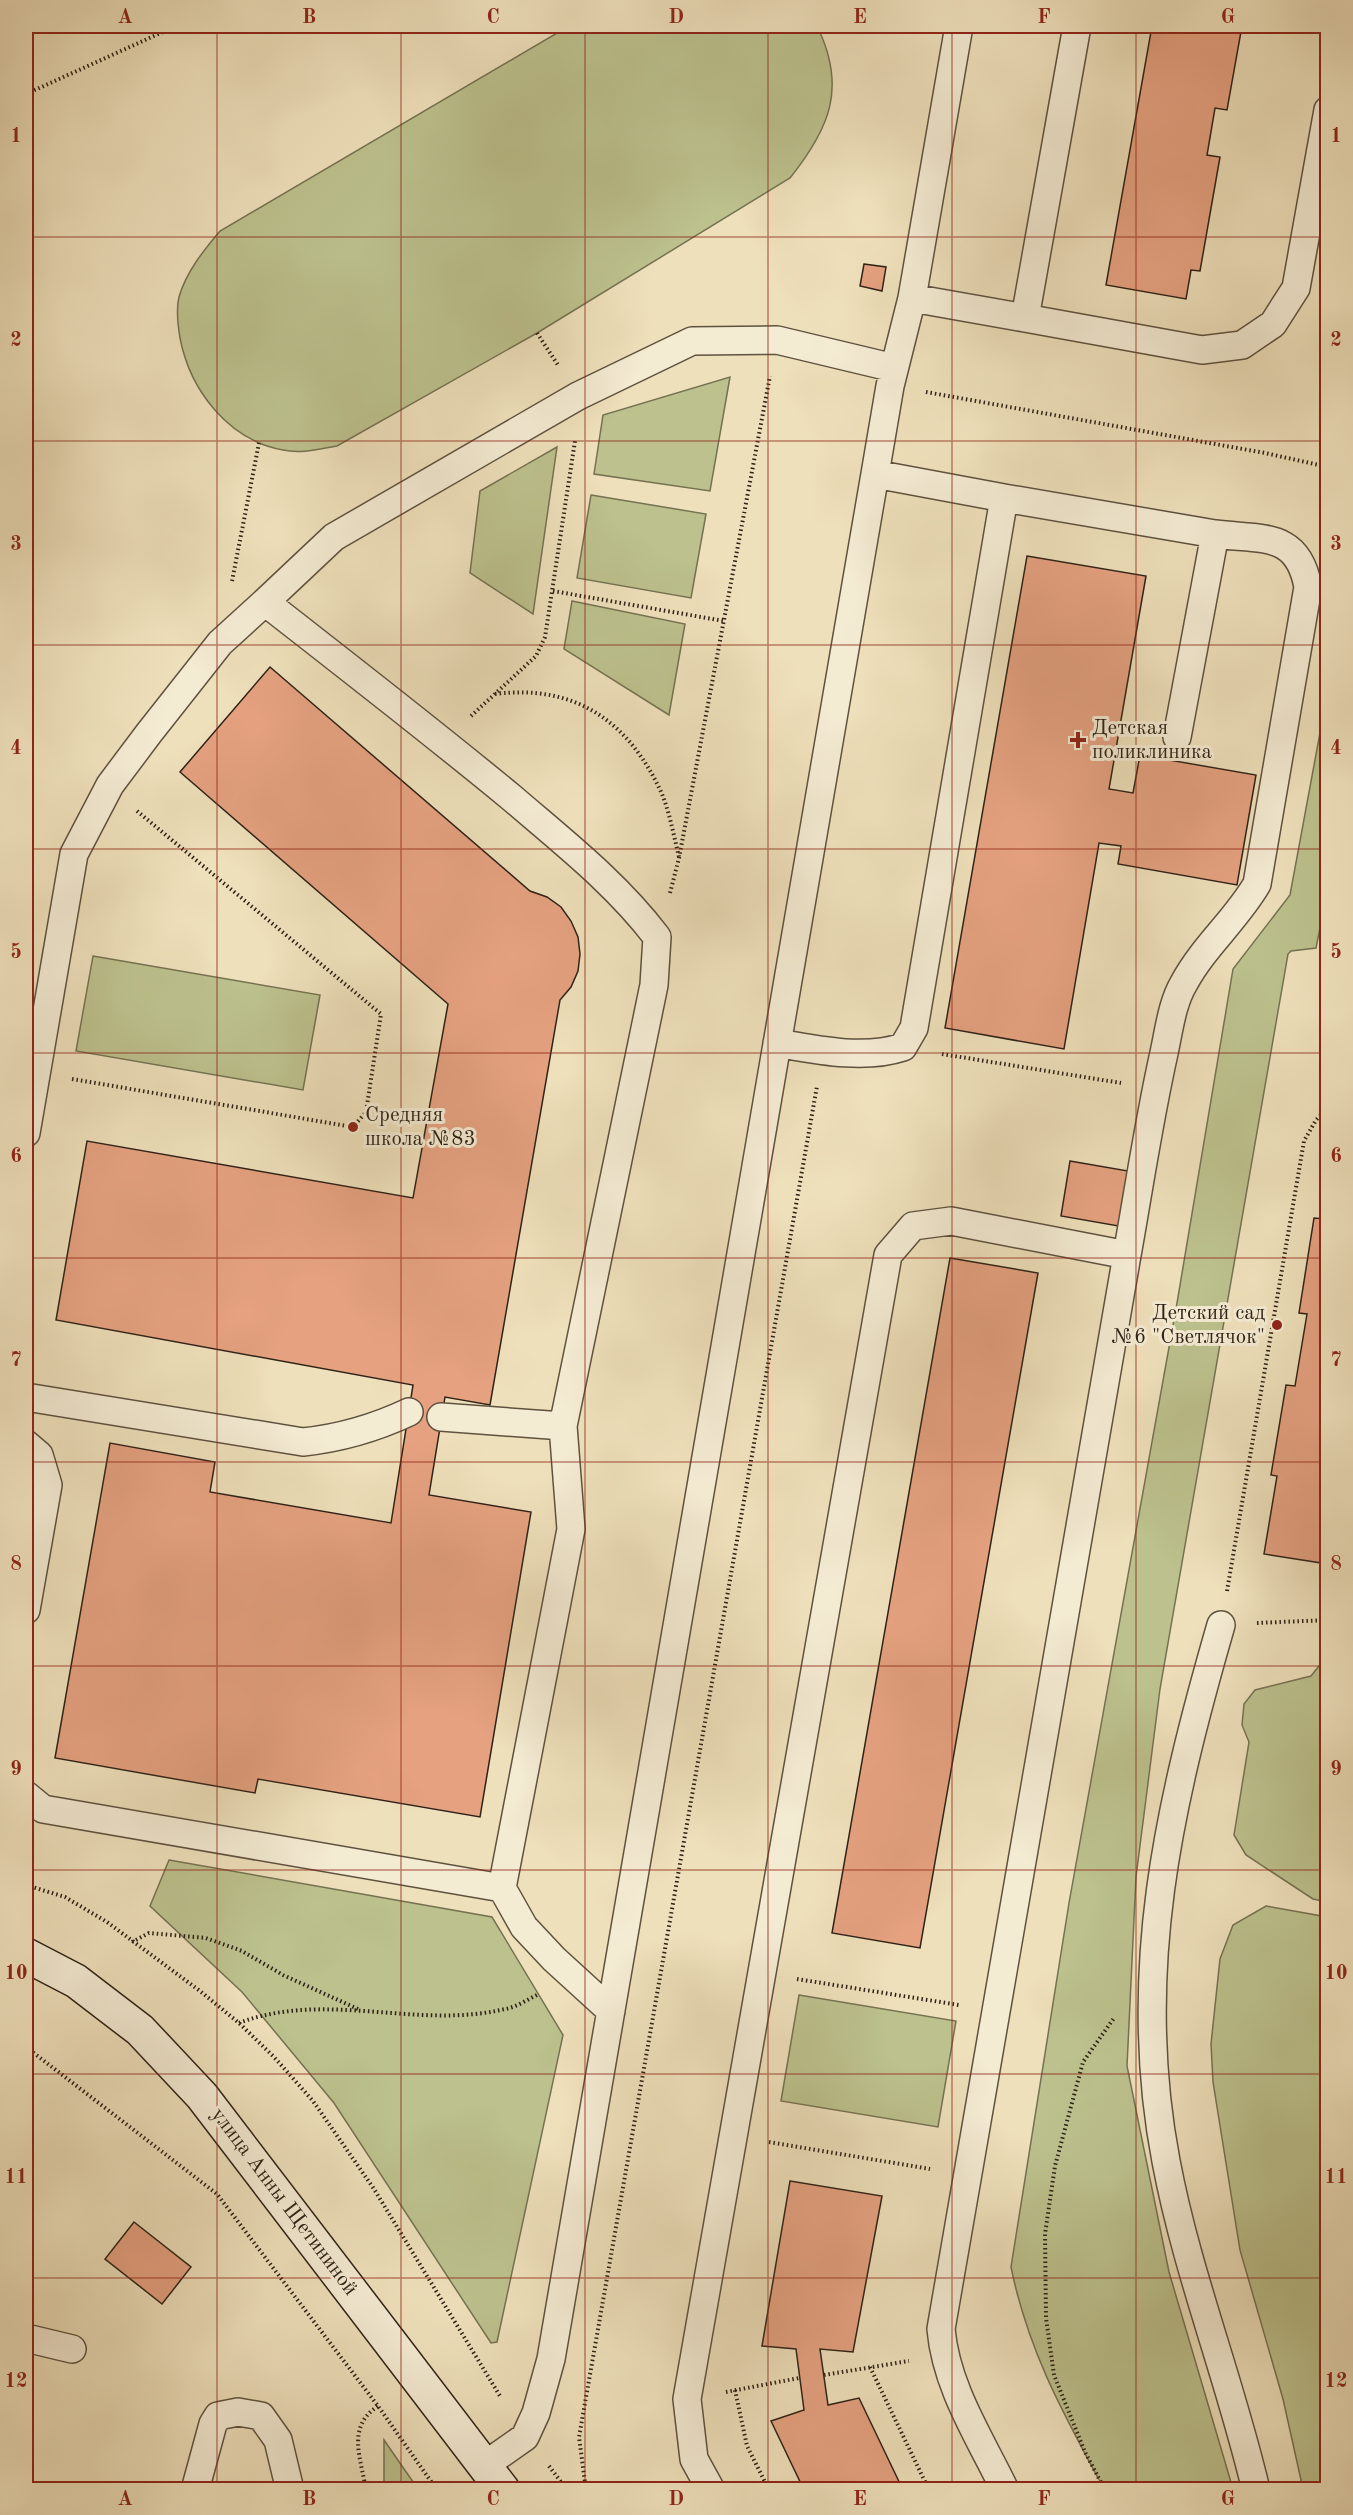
<svg xmlns="http://www.w3.org/2000/svg" width="1353" height="2515" font-family="'Old Standard TT',serif">
  <style>
    .green { fill: #bcc18d; stroke: #757252; stroke-width: 1.5 }
    .building { fill: #e5a180; stroke: #2e2216; stroke-width: 1.5 }
    .lines { fill: none; stroke-linecap: round; stroke-linejoin: round }
    .service-casing { stroke: #5e523f; stroke-width: 30 }
    .secondary-casing { stroke: #2e2216; stroke-width: 36 }
    .path { stroke: #2e2216; stroke-width: 4; stroke-dasharray: 1.5 3; stroke-linecap: butt }
    .service { stroke: #f4ebd3; stroke-width: 27 }
    .secondary { stroke: #f4ebd3; stroke-width: 33 }
    .grid { fill: none; stroke: #8f2418; stroke-width: 1.5; stroke-opacity: 0.55 }
    .poi-dot { fill: #8f2418; stroke: #f4ebd3; stroke-width: 2 }
    .labels { text-anchor: middle; dominant-baseline: central; stroke-width: 6; stroke-linejoin: round; paint-order: stroke }
    .poi-label { font-size: 21px; fill: #2e2216; stroke: #f4ebd3; text-anchor: start }
    .street-label { font-size: 21px; fill: #2e2216; stroke: #f4ebd3 }
    .neatline { fill: none; stroke: #8f2418; stroke-width: 2 }
    .grid-label { font-size: 20px; text-anchor: middle; font-weight: bold; fill: #8f2418 }
  </style>
  <rect width="100%" height="100%" fill="#eee0bb"/>
  <filter id="stains"><feTurbulence type="fractalNoise" baseFrequency=".00333" numOctaves="4"/><feColorMatrix values="0 0 0 0 .2 0 0 0 0 .09 0 0 0 0 .02 0 0 0 .5 -.17"/></filter>
  <radialGradient id="worn" r=".72"><stop offset=".6" stop-color="#630" stop-opacity="0"/><stop offset="1" stop-color="#630" stop-opacity=".3"/></radialGradient>
  <path class="green" d="M 569,26 L 817,26 C 847,87 830,128 790,178 L 537,333 L 337,446 C 319,449 301,454 283,450 C 228,440 190,390 180,338 C 178,326 176,309 179,297 C 186,272 204,250 220,231 Z
    M 730,377 L 710,491 L 594,474 L 603,415 Z
    M 557,447 L 533,614 L 470,573 L 480,491 Z
    M 591,495 L 706,514 L 691,598 L 577,578 Z
    M 572,601 L 685,624 L 669,715 L 564,649 Z
    M 1327,695 L 1328,888 L 1316,948 L 1291,951 L 1288,954 L 1160,1689 L 1136,1877 L 1127,2066 L 1169,2272 L 1233,2489 L 1104,2489 C 1064,2415 1028,2351 1011,2267 L 1069,1903 L 1177,1303 L 1233,969 L 1290,895 Z
    M 93,956 L 320,995 L 303,1090 L 76,1051 Z
    M 1327,1656 L 1327,1902 L 1313,1899 L 1246,1855 L 1234,1835 L 1249,1742 L 1242,1725 L 1244,1704 L 1255,1690 L 1311,1676 Z
    M 169,1860 L 492,1917 L 563,2035 L 497,2342 L 491,2343 L 334,2103 L 242,1992 L 150,1906 Z
    M 1266,1906 L 1327,1917 L 1327,2489 L 1303,2489 L 1283,2399 L 1240,2250 L 1213,2082 L 1211,2044 L 1220,1959 L 1233,1925 Z
    M 799,1995 L 956,2021 L 938,2127 L 781,2101 Z
    M 384,2440 L 418,2489 L 384,2489 Z"/>
  <path class="building" d="M 1152,26 L 1242,26 L 1227,110 L 1215,108 L 1207,155 L 1220,157 L 1200,271 L 1191,270 L 1186,299 L 1106,285 Z
    M 864,264 L 886,267 L 882,291 L 860,286 Z
    M 1027,556 L 1146,576 L 1109,789 L 1133,793 L 1140,755 L 1256,775 L 1237,885 L 1118,864 L 1121,846 L 1099,843 L 1064,1049 L 945,1028 Z
    M 270,667 L 530,891 L 547,897 L 561,907 L 571,921 L 578,937 L 580,954 L 578,971 L 571,987 L 560,1000 L 490,1405 L 445,1397 L 429,1495 L 531,1512 L 480,1817 L 258,1779 L 255,1793 L 55,1758 L 110,1443 L 215,1462 L 210,1492 L 391,1523 L 413,1385 L 56,1320 L 87,1141 L 413,1198 L 448,1004 L 180,772 Z
    M 1070,1161 L 1134,1172 L 1124,1227 L 1061,1216 Z
    M 1328,1209 L 1328,1564 L 1264,1554 L 1277,1476 L 1271,1475 L 1286,1385 L 1295,1386 L 1307,1314 L 1299,1313 L 1314,1218 L 1326,1219 Z
    M 950,1258 L 1038,1273 L 920,1948 L 832,1933 Z
    M 790,2181 L 882,2196 L 853,2352 L 820,2349 L 828,2405 L 859,2398 L 903,2490 L 804,2490 L 771,2421 L 804,2410 L 796,2349 L 762,2346 Z
    M 134,2222 L 191,2267 L 162,2304 L 105,2259 Z"/>
  <g class="lines">
    <defs>
      <path id="service" d="M 912,298 L 959,26
        M 1025,318 L 1202,350 L 1242,345 L 1273,324 L 1296,288 L 1328,110
        M 875,474 L 890,386 L 912,298 L 1025,318 L 1077,26
        M 265,602 L 334,537 L 578,396 L 692,341 L 777,340 L 894,368
        M 777,1043 C 817,1050 864,1060 903,1047 L 914,1028 L 1004,498 L 1215,534 L 1177,737
        M 26,1133 L 74,854 L 110,785 L 149,733 L 220,643 L 265,602 C 348,667 431,731 512,798 C 563,842 616,883 657,937 L 654,985 L 563,1426 L 571,1529 L 502,1888 L 524,1927 L 554,1959 L 611,2011
        M 1127,1255 C 1139,1188 1149,1120 1164,1053 C 1169,1030 1172,1003 1184,983 C 1204,946 1236,920 1257,884 L 1308,587 C 1298,531 1262,540 1215,534
        M 26,1397 L 303,1442 C 341,1438 375,1428 409,1412
        M 441,1417 L 563,1426
        M 26,1444 L 39,1455 L 48,1485 L 26,1610
        M 1221,1625 C 1169,1805 1130,1973 1166,2161 C 1187,2273 1230,2379 1256,2490
        M 26,1795 L 43,1809 L 502,1888
        M 26,2338 L 72,2349
        M 485,2465 L 525,2437 L 536,2413 L 551,2359 L 875,474 L 1004,498
        M 195,2490 L 213,2424 L 218,2416 L 238,2412 L 261,2416 L 278,2440 L 290,2490
        M 711,2490 L 694,2459 L 687,2399 L 888,1255 L 913,1226 L 951,1221 L 1127,1255 L 941,2329 C 946,2387 980,2438 1005,2490"/>
      <path id="secondary" d="M 26,1955 L 76,1981 L 140,2030 L 202,2096 L 503,2490"/>
    </defs>
    <use href="#service" class="service-casing"/>
    <use href="#secondary" class="secondary-casing"/>
    <path class="path" d="M 26,94 L 176,26
      M 537,333 L 558,365
      M 926,392 L 1265,453 L 1328,467
      M 232,581 L 259,443
      M 553,591 L 724,621
      M 495,694 C 575,684 629,721 662,794 C 670,814 674,837 679,857
      M 471,716 L 536,656 L 545,637 L 575,441
      M 670,893 L 679,858 L 770,376
      M 1328,1014 C 1324,1039 1321,1060 1328,1085
      M 942,1054 L 1121,1083
      M 72,1079 L 353,1127 L 366,1112 L 381,1014 L 137,811
      M 1227,1591 L 1304,1141 L 1316,1120 L 1328,1108
      M 1257,1623 L 1328,1620
      M 26,1885 L 65,1897 L 107,1922 L 200,1991 L 239,2023 L 274,2057 L 313,2101 L 374,2189 L 500,2396
      M 132,1942 L 149,1933 L 206,1938 L 242,1951 L 283,1975 L 358,2009
      M 797,1979 L 959,2005
      M 239,2023 C 325,1990 418,2030 505,2009 C 517,2007 528,1999 539,1994
      M 26,2047 L 217,2194 L 378,2406 L 437,2490
      M 769,2142 L 930,2169
      M 870,2367 L 929,2490
      M 824,2375 L 909,2361
      M 735,2390 L 747,2446 L 769,2490
      M 726,2392 L 799,2378
      M 549,2466 L 567,2490
      M 366,2490 C 361,2458 346,2427 378,2406
      M 586,2490 L 579,2437 L 817,1086
      M 1105,2490 L 1085,2452 L 1054,2375 L 1046,2318 L 1045,2234 L 1055,2166 L 1083,2062 L 1114,2018"/>
    <use href="#service" class="service"/>
    <use href="#secondary" class="secondary"/>
  </g>
  <path class="grid" d="M 217,26 L 217,2490M 401,26 L 401,2490M 585,26 L 585,2490M 768,26 L 768,2490M 952,26 L 952,2490M 1136,26 L 1136,2490M 26,237 L 1328,237M 26,441 L 1328,441M 26,645 L 1328,645M 26,849 L 1328,849M 26,1053 L 1328,1053M 26,1258 L 1328,1258M 26,1462 L 1328,1462M 26,1666 L 1328,1666M 26,1870 L 1328,1870M 26,2074 L 1328,2074M 26,2278 L 1328,2278"/>
  <g class="poi-dot">
    <path d="M1075 731h6v6h6v6h-6v6h-6v-6h-6v-6h6z"/>
    <circle cx="353" cy="1127" r="6"/>
    <circle cx="1277" cy="1325" r="6"/>
  </g>
  <g class="labels">
    <g class="poi-label">
      <text x="1092" y="728">Детская<tspan x="1092" dy="24">поликлиника</tspan></text>
      <text x="365" y="1115">Средняя<tspan x="365" dy="24">школа №83</tspan></text>
      <text x="1265" y="1313" text-anchor="end">Детский сад<tspan x="1265" dy="24">№6 "Светлячок"</tspan></text>
    </g>
    <g class="street-label">
      <text transform="translate(284 2202) rotate(53)">улица Анны Щетининой</text>
    </g>
  </g>
  <rect width="1353" height="2515" fill="none" stroke="#eee0bb" stroke-width="66"/>
  <rect x="33" y="33" width="1287" height="2449" class="neatline"/>
  <g class="grid-label">
    <text x="125" y="23">A</text>
    <text x="309" y="23">B</text>
    <text x="493" y="23">C</text>
    <text x="676" y="23">D</text>
    <text x="860" y="23">E</text>
    <text x="1044" y="23">F</text>
    <text x="1228" y="23">G</text>
    <text x="16" y="142">1</text>
    <text x="1336" y="142">1</text>
    <text x="16" y="346">2</text>
    <text x="1336" y="346">2</text>
    <text x="16" y="550">3</text>
    <text x="1336" y="550">3</text>
    <text x="16" y="754">4</text>
    <text x="1336" y="754">4</text>
    <text x="16" y="958">5</text>
    <text x="1336" y="958">5</text>
    <text x="16" y="1162">6</text>
    <text x="1336" y="1162">6</text>
    <text x="16" y="1366">7</text>
    <text x="1336" y="1366">7</text>
    <text x="16" y="1570">8</text>
    <text x="1336" y="1570">8</text>
    <text x="16" y="1775">9</text>
    <text x="1336" y="1775">9</text>
    <text x="16" y="1979">10</text>
    <text x="1336" y="1979">10</text>
    <text x="16" y="2183">11</text>
    <text x="1336" y="2183">11</text>
    <text x="16" y="2387">12</text>
    <text x="1336" y="2387">12</text>
    <text x="125" y="2505">A</text>
    <text x="309" y="2505">B</text>
    <text x="493" y="2505">C</text>
    <text x="676" y="2505">D</text>
    <text x="860" y="2505">E</text>
    <text x="1044" y="2505">F</text>
    <text x="1228" y="2505">G</text>
  </g>
  <rect width="100%" height="100%" filter="url(#stains)"/>
  <rect width="100%" height="100%" fill="url(#worn)"/>
</svg>
